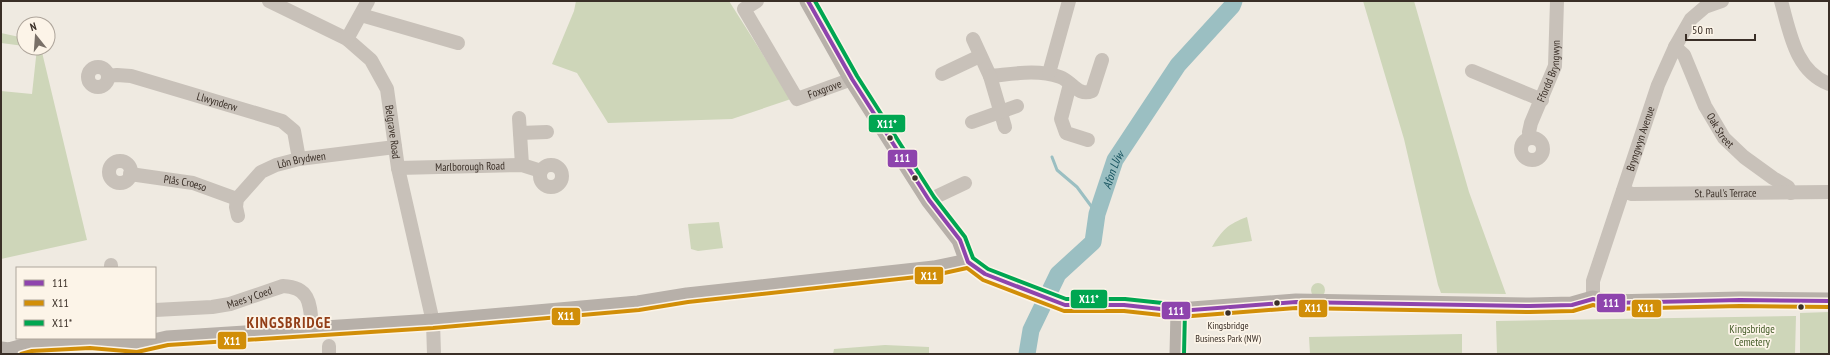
<svg xmlns="http://www.w3.org/2000/svg" width="1830" height="355" font-family="'PT Sans Narrow',sans-serif">
  <style>
    .green { fill: #ced6b9 }
    .lines { fill: none; stroke-linecap: round; stroke-linejoin: round }
    .stream { stroke: #9bbfc2; stroke-width: 3 }
    .river { stroke: #9bbfc2; stroke-width: 17 }
    .minor { stroke: #c8c1b9; stroke-width: 14 }
    .major { stroke: #b7b0a9; stroke-width: 17 }
    .bus-1-casing { stroke: #fcf4e8; stroke-width: 7 }
    .bus-2-casing { stroke: #fcf4e8; stroke-width: 7 }
    .bus-3-casing { stroke: #fcf4e8; stroke-width: 7 }
    .bus-1 { stroke: #8e44ad; stroke-width: 4 }
    .bus-2 { stroke: #d18e08; stroke-width: 4 }
    .bus-3 { stroke: #00a651; stroke-width: 4 }
    .bus-dot { fill: #3a2f27; stroke: #fcf4e8; stroke-width: 1.5 }
    .labels { text-anchor: middle; dominant-baseline: central; stroke-width: 3.5; stroke-linejoin: round; paint-order: stroke }
    .bus-label { font-size: 10px; fill: #3a2f27; stroke: #fcf4e8 }
    .street-label { font-size: 11px; fill: #3a2f27; stroke: #fcf4e8 }
    .park-label { font-size: 11px; fill: #445b28; stroke: #fcf4e8 }
    .water-label { font-size: 12px; font-style: italic; fill: #185560; stroke: #fcf4e8 }
    .district-label { font-size: 15px; font-weight: bold; letter-spacing: 1px; fill: #923e17; stroke: #fcf4e8 }
    .line-badge { stroke: #fcf4e8; stroke-width: 1.5 }
    .badge-label { font-size: 11px; text-anchor: middle; font-weight: bold; fill: #fff }
  </style>
  <rect width="100%" height="100%" fill="#efeae1"/>
  <path class="green" d="M 576,1 L 729,1 L 791,99 L 732,119 L 608,123 L 577,73 L 552,64 L 574,11 Z
    M 1363,1 L 1414,1 L 1469,192 L 1506,294 L 1441,293 L 1438,285 L 1404,139 Z
    M 1,33 L 24,38 L 24,46 L 1,43 Z
    M 37,48 L 41,48 L 87,240 L 1,259 L 1,91 L 32,94 Z
    M 1247,217 L 1252,241 L 1212,247 C 1222,230 1228,224 1247,217 Z
    M 719,222 L 723,248 L 698,251 L 691,249 L 688,224 Z
    M1311 290a7 7 0 1 1 14 0a7 7 0 1 1-14 0Z
    M 1829,312 L 1829,354 L 1800,354 L 1800,313 Z
    M 1796,316 L 1795,354 L 1497,354 L 1496,321 Z
    M 1462,334 L 1462,354 L 1310,354 L 1309,337 Z
    M 885,345 L 929,347 L 929,354 L 833,354 L 834,349 Z"/>
  <g class="lines">
    <path class="stream" d="M 1052,157 L 1057,170 L 1077,187 L 1097,214"/>
    <path class="river" id="s1" d="M 1027,354 L 1031,330 L 1058,274 L 1093,242 L 1097,214 L 1115,160 L 1178,65 L 1232,6 L 1234,1"/>
    <g class="minor">
      <path id="s2" d="M 269,1 L 347,39 L 371,60 L 387,89 L 398,168 L 433,322 L 434,354"/>
      <path id="s3" d="M 757,1 L 744,9 L 797,99 L 852,79"/>
      <path d="M 1781,1 C 1790,32 1795,71 1829,84"/>
      <path d="M 361,15 L 458,43"/>
      <path d="M 347,39 L 368,1"/>
      <path d="M 973,39 L 990,76 C 1013,74 1037,69 1060,77 C 1072,81 1078,97 1092,91 L 1102,60"/>
      <path id="s4" d="M 1675,47 L 1684,55 L 1705,106 L 1724,138 L 1744,157 L 1773,178 L 1788,187 L 1791,193"/>
      <circle cx="98" cy="77" r="10"/>
      <path d="M 1472,71 L 1542,100"/>
      <path d="M 1049,73 L 1069,1"/>
      <path d="M 942,74 L 980,56"/>
      <path id="s5" d="M 108,76 L 117,75 L 131,76 L 282,121 L 294,131 L 299,159"/>
      <path d="M 990,76 L 1005,127"/>
      <path d="M 1070,84 L 1061,119 L 1066,133 L 1088,140"/>
      <path d="M 519,118 L 522,165"/>
      <path d="M 972,122 L 1017,106"/>
      <path d="M 520,133 L 547,132"/>
      <circle cx="1532" cy="149" r="11"/>
      <path id="s6" d="M 1530,138 L 1529,132 L 1531,123 L 1555,66 L 1557,1"/>
      <circle cx="120" cy="172" r="11"/>
      <circle cx="551" cy="176" r="11"/>
      <path id="s7" d="M 398,168 L 522,165 L 541,171"/>
      <path id="s8" d="M 130,174 L 193,183 L 237,199"/>
      <path id="s9" d="M 1623,191 L 1632,194 L 1829,192"/>
      <path d="M 929,200 L 965,183"/>
      <path id="s10" d="M 238,216 L 236,207 L 237,199 L 261,172 L 276,165 L 299,159 L 395,147"/>
      <path d="M 111,265 L 111,268"/>
      <path id="s11" d="M 1593,299 L 1593,281 L 1658,85 L 1675,47 L 1691,19 L 1705,7 L 1722,1"/>
      <path id="s12" d="M 155,310 L 212,307 L 230,304 L 283,286 C 312,287 310,307 312,329"/>
      <path d="M 329,346 L 329,354"/>
    </g>
    <path class="major" d="M 808,1 L 852,79 L 929,200 L 960,240 L 968,262
      M 1,350 L 9,351 L 31,345 L 90,342 L 137,346 L 167,339 L 433,322 L 638,304 L 687,296 L 934,269 L 968,262 L 985,274 L 1065,305 L 1124,305 L 1179,311 L 1296,302 L 1530,306 L 1572,305 L 1593,299 L 1610,303 L 1740,300 L 1829,301
      M 1178,354 L 1179,311"/>
    <defs>
      <path id="bus-1" d="M 808,1 L 852,79 L 929,200 L 960,240 L 968,262
        M 968,262 L 985,274 L 1065,305 L 1124,305 L 1179,311 L 1296,302 L 1530,306 L 1572,305 L 1593,299 L 1610,303 L 1740,300 L 1829,301"/>
      <path id="bus-2" d="M 21,354 L 32,351 L 90,348 L 137,352 L 168,345 L 433,328 L 639,310 L 688,302 L 935,275 L 967,268 L 983,280 L 1064,311 L 1124,311 L 1179,317 L 1296,308 L 1530,312 L 1573,311 L 1593,305 L 1610,309 L 1740,306 L 1829,307"/>
      <path id="bus-3" d="M 815,1 L 857,76 L 934,197 L 965,237 L 973,258 L 988,269 L 1066,299 L 1125,299 L 1181,305 L 1185,311 L 1184,354"/>
    </defs>
    <use href="#bus-1" class="bus-1-casing"/>
    <use href="#bus-2" class="bus-2-casing"/>
    <use href="#bus-3" class="bus-3-casing"/>
    <use href="#bus-1" class="bus-1"/>
    <use href="#bus-2" class="bus-2"/>
    <use href="#bus-3" class="bus-3"/>
  </g>
  <g class="bus-dot">
    <circle cx="890" cy="138" r="3.5"/>
    <circle cx="915" cy="178" r="3.5"/>
    <circle cx="1277" cy="303" r="3.5"/>
    <circle cx="1801" cy="307" r="3.5"/>
    <circle cx="1228" cy="313" r="3.5"/>
  </g>
  <g class="labels">
    <g class="bus-label">
      <text x="1228" y="325">Kingsbridge<tspan x="1228" dy="13">Business Park (NW)</tspan></text>
    </g>
    <g class="street-label">
      <text stroke="none"><textPath href="#s6" startOffset="71">Ffordd Bryngwyn</textPath></text>
      <text stroke="none"><textPath href="#s3" startOffset="149">Foxgrove</textPath></text>
      <text stroke="none"><textPath href="#s5" startOffset="113">Llwynderw</textPath></text>
      <text stroke="none"><textPath href="#s4" startOffset="96">Oak Street</textPath></text>
      <text stroke="none"><textPath href="#s2" startOffset="195">Belgrave Road</textPath></text>
      <text stroke="none"><textPath href="#s11" startOffset="168">Bryngwyn Avenue</textPath></text>
      <text stroke="none"><textPath href="#s10" startOffset="96">Lôn Brydwen</textPath></text>
      <text stroke="none"><textPath href="#s7" startOffset="72">Marlborough Road</textPath></text>
      <text stroke="none"><textPath href="#s8" startOffset="56">Plâs Croeso</textPath></text>
      <text stroke="none"><textPath href="#s9" startOffset="103">St. Paul's Terrace</textPath></text>
      <text stroke="none"><textPath href="#s12" startOffset="96">Maes y Coed</textPath></text>
    </g>
    <g class="park-label">
      <text x="1752" y="329">Kingsbridge<tspan x="1752" dy="13">Cemetery</tspan></text>
    </g>
    <g class="water-label">
      <text stroke="none"><textPath href="#s1" startOffset="209">Afon Lliw</textPath></text>
    </g>
    <g class="district-label">
      <text x="289" y="322">KINGSBRIDGE</text>
    </g>
  </g>
  <g class="line-badge">
    <rect x="868" y="114" width="38" height="19" rx="4" fill="#00a651"/>
    <rect x="887" y="149" width="31" height="19" rx="4" fill="#8e44ad"/>
    <rect x="914" y="266" width="30" height="19" rx="4" fill="#d18e08"/>
    <rect x="1070" y="289" width="38" height="20" rx="4" fill="#00a651"/>
    <rect x="1596" y="293" width="30" height="20" rx="4" fill="#8e44ad"/>
    <rect x="1631" y="299" width="31" height="19" rx="4" fill="#d18e08"/>
    <rect x="1298" y="299" width="30" height="19" rx="4" fill="#d18e08"/>
    <rect x="1161" y="301" width="30" height="19" rx="4" fill="#8e44ad"/>
    <rect x="551" y="307" width="30" height="19" rx="4" fill="#d18e08"/>
    <rect x="217" y="331" width="30" height="19" rx="4" fill="#d18e08"/>
  </g>
  <g class="badge-label">
    <text x="887" y="128">X11*</text>
    <text x="902" y="162">111</text>
    <text x="929" y="280">X11</text>
    <text x="1089" y="303">X11*</text>
    <text x="1611" y="307">111</text>
    <text x="1646" y="312">X11</text>
    <text x="1313" y="312">X11</text>
    <text x="1176" y="315">111</text>
    <text x="566" y="320">X11</text>
    <text x="232" y="345">X11</text>
  </g>
  <rect width="1830" height="355" fill="none" stroke="#3a2f27" stroke-width="4"/>
  <rect x="16" y="267" width="140" height="72" fill="#fcf4e8" stroke="#aea59b"/>
  <rect x="24" y="280" width="20" height="6" fill="#8e44ad" stroke="#aea59b"/>
  <text x="52" y="287" font-size="12" fill="#3a2f27">111</text>
  <rect x="24" y="300" width="20" height="6" fill="#d18e08" stroke="#aea59b"/>
  <text x="52" y="307" font-size="12" fill="#3a2f27">X11</text>
  <rect x="24" y="320" width="20" height="6" fill="#00a651" stroke="#aea59b"/>
  <text x="52" y="327" font-size="12" fill="#3a2f27">X11*</text>
  <g transform="translate(36 36) rotate(343)"><circle r="19" fill="#fcf4e8" stroke="#aea59b"/>
  <path d="M0-3L7 15L0 10L-7 15Z" fill="#797068"/>
  <text y="-6" font-size="11" font-weight="bold" text-anchor="middle" fill="#3a2f27">N</text>
  </g>
  <path d="M1686 34v6h69v-6" fill="none" stroke="#3a2f27" stroke-width="2"/>
  <text x="1692" y="34" font-size="12" fill="#3a2f27" stroke="#fcf4e8" stroke-width="3" paint-order="stroke">50 m</text>
</svg>
